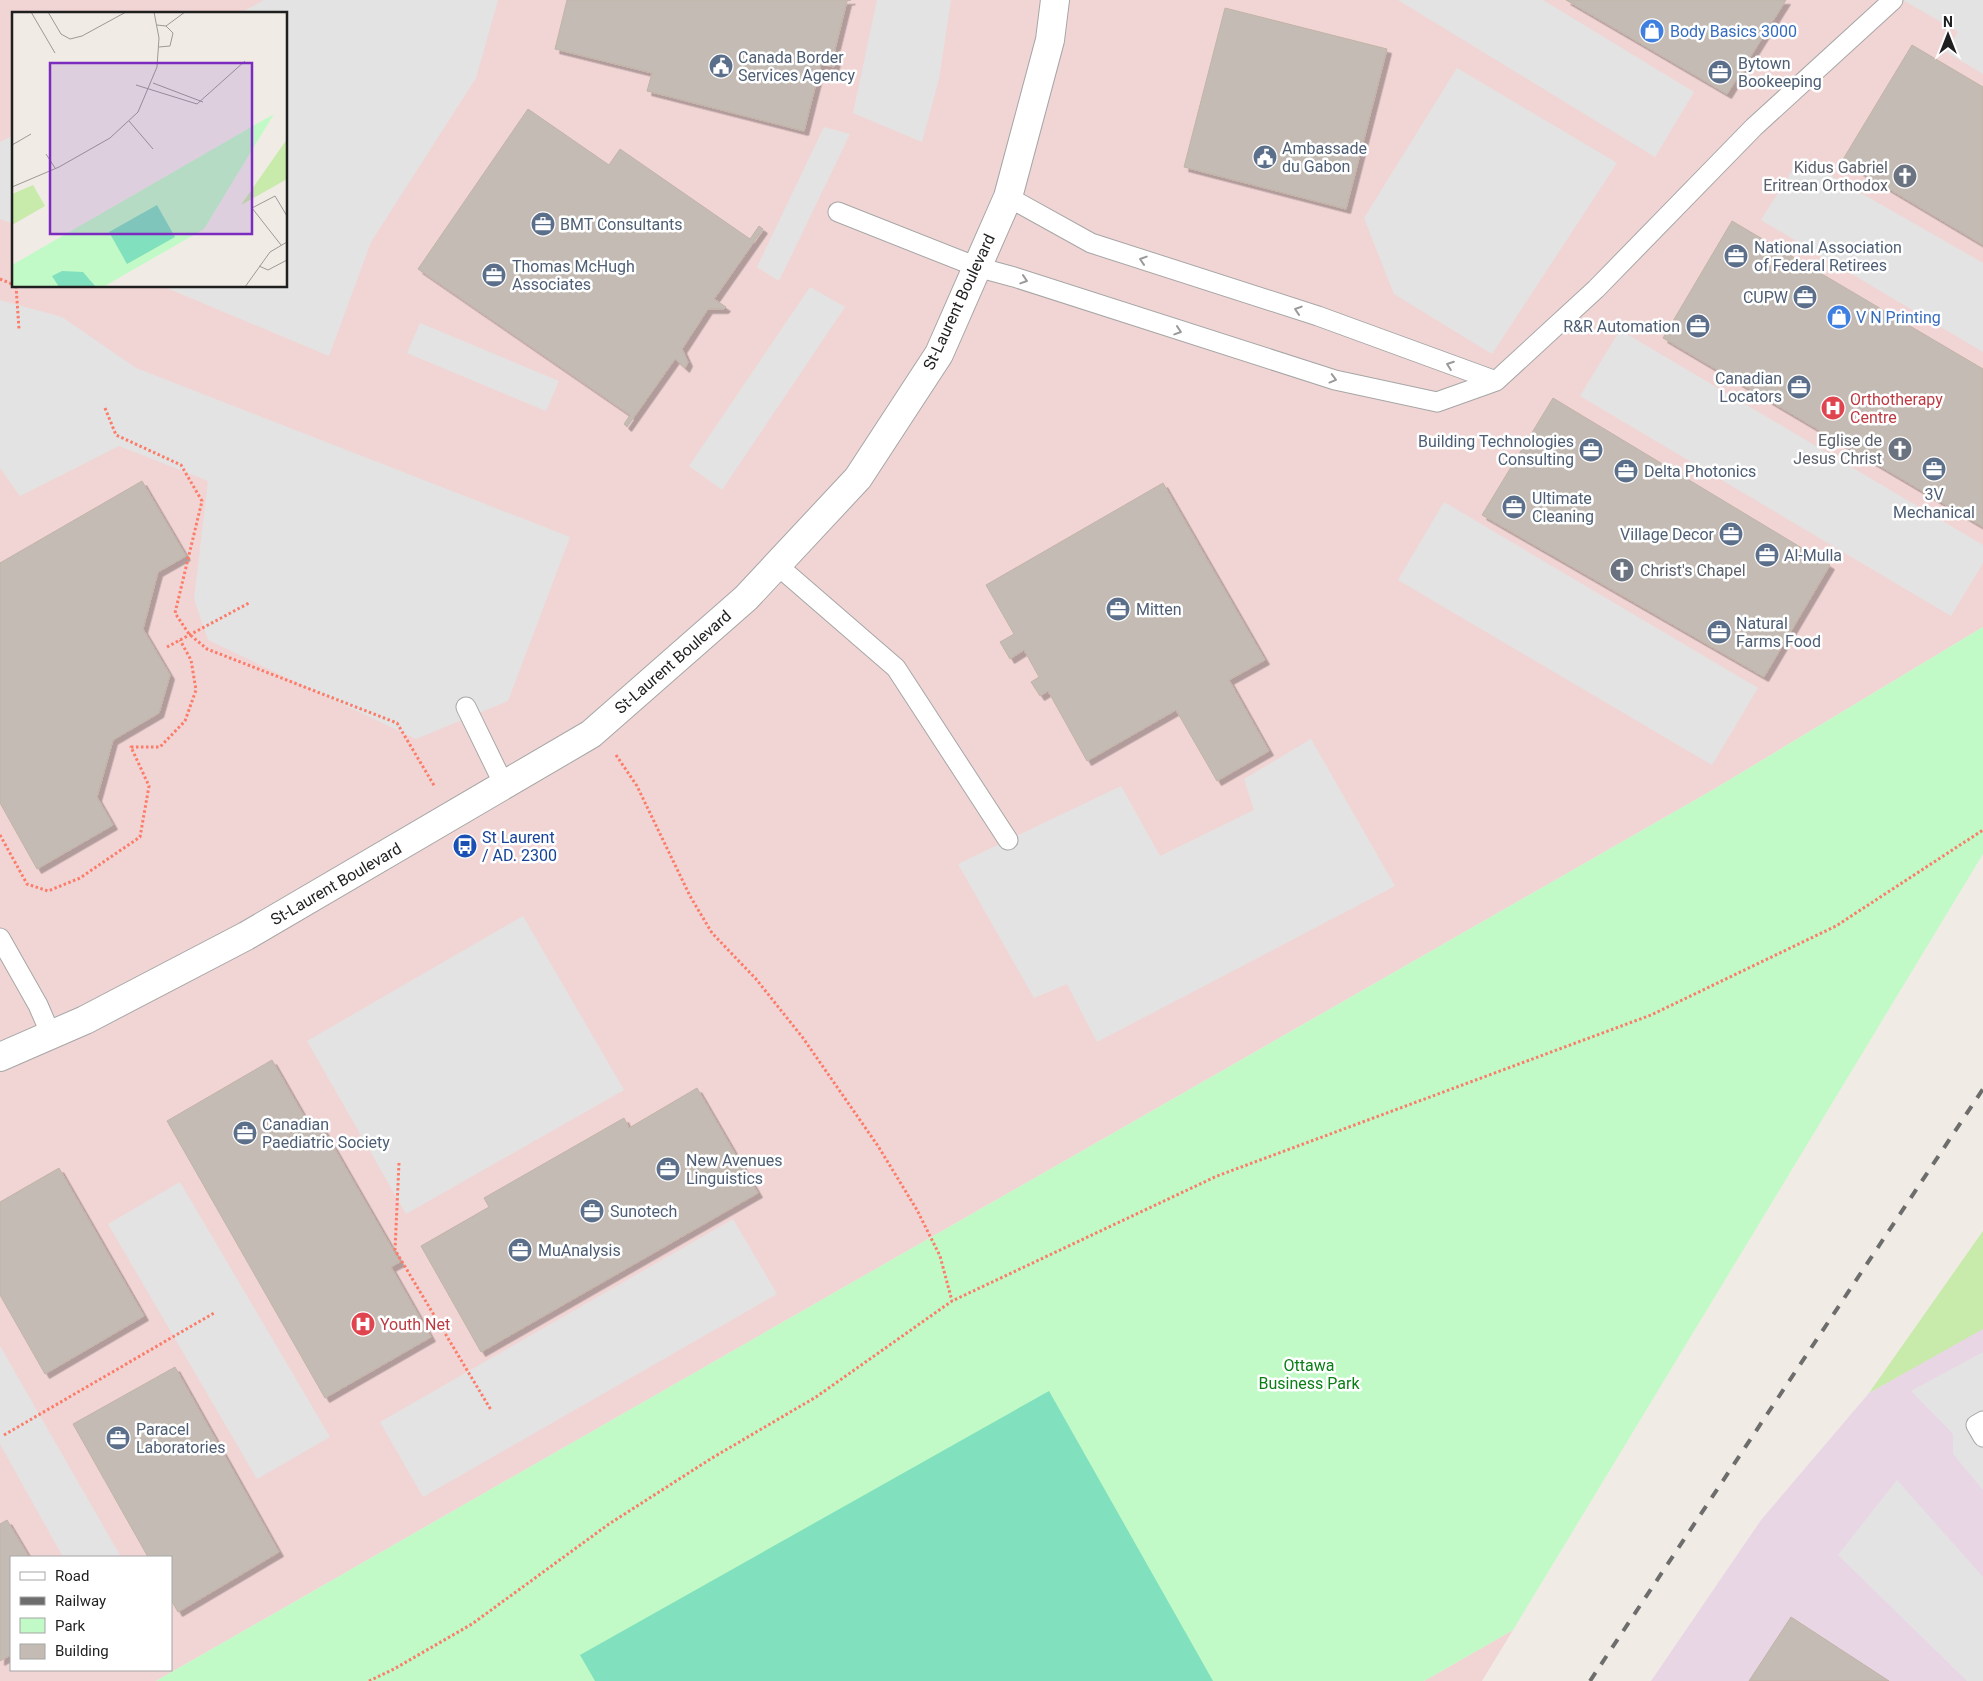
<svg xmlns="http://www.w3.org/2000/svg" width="1983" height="1681" font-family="Roboto,sans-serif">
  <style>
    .commercial { fill: #f1d5d4; fill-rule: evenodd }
    .industrial { fill: #e9d6e5 }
    .grass { fill: #c8eaaa }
    .park { fill: #c1fac7 }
    .pitch { fill: #81e0bd }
    .parking { fill: #e3e3e3 }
    .building { fill: #c4bcb4; stroke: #c2b3a7; filter: url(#shadow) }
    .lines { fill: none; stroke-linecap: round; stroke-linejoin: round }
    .service-casing { stroke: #a6a6a6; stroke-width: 21 }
    .tertiary-casing { stroke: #a6a6a6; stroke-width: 30 }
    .path { stroke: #fc7c6a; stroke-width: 3; stroke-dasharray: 2.5 2.5; stroke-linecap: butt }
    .service { stroke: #fff; stroke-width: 19 }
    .tertiary { stroke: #fff; stroke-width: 28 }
    .rail { stroke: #6d6d6d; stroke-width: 4; stroke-dasharray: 10 10; stroke-linecap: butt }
    .oneway { stroke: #9a9a9a }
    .labels { text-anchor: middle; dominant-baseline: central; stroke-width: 5; stroke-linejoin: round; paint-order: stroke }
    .shop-label { font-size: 16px; fill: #366cbe; stroke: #fff; text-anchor: start }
    .service-label { font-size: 16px; fill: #4e5e75; stroke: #fff; text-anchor: start }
    .worship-label { font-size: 16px; fill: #5b616d; stroke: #fff; text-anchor: end }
    .street-label { font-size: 16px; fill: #1f1f1f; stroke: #fff }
    .health-label { font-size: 16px; fill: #be3a42; stroke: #fff; text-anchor: start }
    .transit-label { font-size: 16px; fill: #164399; stroke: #fff; text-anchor: start }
    .park-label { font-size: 16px; fill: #0a7f16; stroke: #fff }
    .inset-road { fill: none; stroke: #9c9a96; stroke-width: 1 }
    .view { fill: #7b2cbf; fill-opacity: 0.15; stroke: #7b2cbf; stroke-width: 2.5 }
    .inset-edge { fill: none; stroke: #1f1f1f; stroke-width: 2.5 }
  </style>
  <defs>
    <filter id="shadow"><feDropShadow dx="4.5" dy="4.5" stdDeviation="0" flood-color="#0004"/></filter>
  </defs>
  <rect width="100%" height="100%" fill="#f0ece5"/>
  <path class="commercial" d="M 0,0 L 1983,0 L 1983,627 L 1716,788 L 156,1681 L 0,1681 ZM 14,14 L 286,14 L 286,286 L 14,286 ZM 11,1557 L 171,1557 L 171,1670 L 11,1670 Z
    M 1513,1630 L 1482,1681 L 1424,1681 Z"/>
  <path class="industrial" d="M 1983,1328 L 1983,1681 L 1651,1681 L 1761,1520 L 1869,1393 Z"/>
  <path class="grass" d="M 1983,1231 L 1983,1329 L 1869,1393 Z"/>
  <path class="park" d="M 1983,627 L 1983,854 L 1513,1630 L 1424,1681 L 156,1681 L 1716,788 Z"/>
  <path class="pitch" d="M 1049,1391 L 1213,1681 L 595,1681 L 580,1655 Z"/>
  <path class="parking" d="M 264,0 L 498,0 L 476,78 L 371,242 L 329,356 L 162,286 L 286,286 L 286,14 L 239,14 Z
    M 877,0 L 951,0 L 939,79 L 922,142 L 853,113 Z
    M 1398,0 L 1543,0 L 1694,92 L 1655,157 Z
    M 1903,0 L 1983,0 L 1983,74 L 1946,52 L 1958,32 Z
    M 1457,68 L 1617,163 L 1492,354 L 1394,294 L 1364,218 Z
    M 824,127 L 850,134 L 779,281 L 757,267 Z
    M 14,135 L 14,224 L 0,219 L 0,142 Z
    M 1800,158 L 1983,263 L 1983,352 L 1761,220 Z
    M 810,287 L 845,307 L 722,490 L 689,466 Z
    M 0,300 L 62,317 L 136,368 L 570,537 L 508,701 L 416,739 L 208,640 L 194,599 L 208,481 L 119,446 L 20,496 L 0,468 Z
    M 420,323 L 559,381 L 546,411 L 407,353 Z
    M 1620,330 L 1983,545 L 1983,563 L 1951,616 L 1580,396 Z
    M 1444,502 L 1758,688 L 1712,765 L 1398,580 Z
    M 1311,739 L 1395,886 L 1097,1042 L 1067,984 L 1034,998 L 958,864 L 1121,786 L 1160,856 L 1254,810 L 1244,779 Z
    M 523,916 L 624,1090 L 406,1214 L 307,1041 Z
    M 180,1182 L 330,1437 L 257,1479 L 108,1224 Z
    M 733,1219 L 777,1294 L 423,1497 L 380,1422 Z
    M 0,1346 L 121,1557 L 63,1557 L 0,1444 Z
    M 1983,1352 L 1983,1490 L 1953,1454 L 1953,1434 L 1911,1391 Z
    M 1897,1480 L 1983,1577 L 1983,1681 L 1967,1681 L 1838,1555 Z"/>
  <path class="building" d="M 567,0 L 851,0 L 847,1 L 833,57 L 836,61 L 834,67 L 821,64 L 804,131 L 647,91 L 652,73 L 555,49 Z
    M 1566,0 L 1786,0 L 1727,94 Z
    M 1225,8 L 1387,49 L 1346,209 L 1184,167 Z
    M 1912,45 L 1983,87 L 1983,245 L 1842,161 Z
    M 528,109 L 609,165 L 620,149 L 750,239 L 759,226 L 763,229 L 714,299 L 726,307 L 724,309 L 708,309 L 682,349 L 688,362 L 685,368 L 675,359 L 627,427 L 624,424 L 630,415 L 418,269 Z
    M 1732,221 L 1983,369 L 1983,527 L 1663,338 Z
    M 1553,398 L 1830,565 L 1764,677 L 1482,515 Z
    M 142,481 L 186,556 L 158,572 L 143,629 L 170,675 L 159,713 L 113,740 L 97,797 L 113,825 L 37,869 L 0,803 L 0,563 Z
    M 1163,483 L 1265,660 L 1229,680 L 1269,751 L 1217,781 L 1176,710 L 1087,761 L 1048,691 L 1040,696 L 1031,682 L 1039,677 L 1024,650 L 1010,659 L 1000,642 L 1014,634 L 986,585 Z
    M 272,1060 L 312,1130 L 321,1125 L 400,1262 L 391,1267 L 431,1337 L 325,1398 L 167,1121 Z
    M 697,1088 L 758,1193 L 481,1352 L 421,1246 L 489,1207 L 484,1198 L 624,1118 L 629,1128 Z
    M 59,1168 L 144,1316 L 45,1374 L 0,1295 L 0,1202 Z
    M 175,1367 L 279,1552 L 178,1612 L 171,1600 L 171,1557 L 148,1557 L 73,1424 Z
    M 7,1520 L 29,1557 L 11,1557 L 11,1655 L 0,1661 L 0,1524 Z
    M 1791,1617 L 1889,1681 L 1749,1681 Z"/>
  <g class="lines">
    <defs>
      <path id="service" d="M 1008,197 L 1091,243 L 1318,316 L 1496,381
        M 838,212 L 977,267 L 1014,277 L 1335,380 L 1437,402 L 1496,381 L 1596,289 L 1754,127 L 1893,0
        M 777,565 L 896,668 L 1008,840
        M 466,707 L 504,785
        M 0,938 L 38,1005 L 51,1035
        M 1983,1421 L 1976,1425 L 1983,1437"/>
      <path id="tertiary" d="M 0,1057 L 85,1020 L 246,936 L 591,734 L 746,598 L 858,478 L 939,354 L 1008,197 L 1050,40 L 1055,0"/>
    </defs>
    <use href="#service" class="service-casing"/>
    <use href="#tertiary" class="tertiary-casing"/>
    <path class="path" d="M 0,279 L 14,285
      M 16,286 L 19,329
      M 105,408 L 116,435 L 181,465 L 202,501 L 175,613 L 189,634 L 207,649 L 397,723 L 435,787
      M 167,647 L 249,603
      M 616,755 L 637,786 L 690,896 L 712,933 L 756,979 L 803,1038 L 878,1146 L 917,1210 L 940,1256 L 952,1301
      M 0,835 L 27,884 L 48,891 L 80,878 L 140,837 L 149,786 L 131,747 L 160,747 L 185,721 L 196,690 L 191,660 L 180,640
      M 399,1163 L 395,1250 L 491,1410
      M 4,1435 L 214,1313
      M 369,1681 L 394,1669 L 472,1624 L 609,1524 L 712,1458 L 816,1397 L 952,1301 L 1217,1176 L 1651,1015 L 1836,926 L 1983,830"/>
    <use href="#service" class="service"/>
    <use href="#tertiary" class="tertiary"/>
    <path class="rail" d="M 1590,1681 L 1983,1089"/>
  </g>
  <defs><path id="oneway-chevron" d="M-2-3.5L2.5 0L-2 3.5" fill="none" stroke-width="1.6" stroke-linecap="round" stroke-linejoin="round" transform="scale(1.25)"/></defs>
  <g class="oneway">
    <use href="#oneway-chevron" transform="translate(1143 260) rotate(-162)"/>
    <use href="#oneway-chevron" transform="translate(1024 280) rotate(18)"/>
    <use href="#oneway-chevron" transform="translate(1298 310) rotate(-162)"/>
    <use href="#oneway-chevron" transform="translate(1178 331) rotate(18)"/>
    <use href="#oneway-chevron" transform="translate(1450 365) rotate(-160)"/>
    <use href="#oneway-chevron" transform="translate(1333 379) rotate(15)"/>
  </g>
  <defs>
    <symbol id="shop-disc" viewBox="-11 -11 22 22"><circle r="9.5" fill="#3f7fe0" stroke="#fff"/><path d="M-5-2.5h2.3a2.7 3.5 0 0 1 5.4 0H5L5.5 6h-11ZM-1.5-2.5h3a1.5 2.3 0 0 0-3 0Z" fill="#fff"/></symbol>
    <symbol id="civic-disc" viewBox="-11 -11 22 22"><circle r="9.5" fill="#5c6f8a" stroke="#fff"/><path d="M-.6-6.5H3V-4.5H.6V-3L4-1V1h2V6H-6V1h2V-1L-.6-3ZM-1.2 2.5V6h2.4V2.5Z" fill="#fff"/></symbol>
    <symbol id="office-disc" viewBox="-11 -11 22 22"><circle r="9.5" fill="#5c6f8a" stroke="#fff"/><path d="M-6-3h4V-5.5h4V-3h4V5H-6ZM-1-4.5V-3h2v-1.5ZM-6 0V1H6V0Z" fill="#fff"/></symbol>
    <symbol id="church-disc" viewBox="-11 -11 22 22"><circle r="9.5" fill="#6b7280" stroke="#fff"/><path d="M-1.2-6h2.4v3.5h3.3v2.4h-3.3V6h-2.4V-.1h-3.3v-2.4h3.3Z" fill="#fff"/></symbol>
    <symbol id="hospital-disc" viewBox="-11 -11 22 22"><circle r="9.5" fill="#e0444e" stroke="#fff"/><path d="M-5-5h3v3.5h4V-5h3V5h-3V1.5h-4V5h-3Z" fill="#fff"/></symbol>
    <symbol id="bus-disc" viewBox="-11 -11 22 22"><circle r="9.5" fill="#1a4fb4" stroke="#fff"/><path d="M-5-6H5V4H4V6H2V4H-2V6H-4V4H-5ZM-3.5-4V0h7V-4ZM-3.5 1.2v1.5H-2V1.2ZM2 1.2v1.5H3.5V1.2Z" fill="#fff"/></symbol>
  </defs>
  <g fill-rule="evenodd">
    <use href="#shop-disc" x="1638" y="17" width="28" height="28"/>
    <use href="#civic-disc" x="707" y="52" width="28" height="28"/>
    <use href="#office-disc" x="1706" y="58" width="28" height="28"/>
    <use href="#civic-disc" x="1251" y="143" width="28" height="28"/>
    <use href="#church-disc" x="1891" y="162" width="28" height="28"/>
    <use href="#office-disc" x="529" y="210" width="28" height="28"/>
    <use href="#office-disc" x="1722" y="242" width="28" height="28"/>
    <use href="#office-disc" x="480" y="261" width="28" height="28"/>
    <use href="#office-disc" x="1791" y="283" width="28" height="28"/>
    <use href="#shop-disc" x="1825" y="303" width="28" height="28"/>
    <use href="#office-disc" x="1684" y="312" width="28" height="28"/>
    <use href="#office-disc" x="1785" y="373" width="28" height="28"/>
    <use href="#hospital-disc" x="1819" y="394" width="28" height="28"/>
    <use href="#church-disc" x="1886" y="435" width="28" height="28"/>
    <use href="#office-disc" x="1577" y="436" width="28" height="28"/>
    <use href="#office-disc" x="1920" y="455" width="28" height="28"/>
    <use href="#office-disc" x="1612" y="457" width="28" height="28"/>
    <use href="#office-disc" x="1500" y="493" width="28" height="28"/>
    <use href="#office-disc" x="1717" y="520" width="28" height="28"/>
    <use href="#office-disc" x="1753" y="541" width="28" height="28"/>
    <use href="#church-disc" x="1608" y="556" width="28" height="28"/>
    <use href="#office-disc" x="1104" y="595" width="28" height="28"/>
    <use href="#office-disc" x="1705" y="618" width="28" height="28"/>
    <use href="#bus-disc" x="451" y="832" width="28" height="28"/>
    <use href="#office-disc" x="231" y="1119" width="28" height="28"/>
    <use href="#office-disc" x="654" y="1155" width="28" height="28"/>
    <use href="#office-disc" x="578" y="1197" width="28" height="28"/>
    <use href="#office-disc" x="506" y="1236" width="28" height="28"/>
    <use href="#hospital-disc" x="349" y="1310" width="28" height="28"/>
    <use href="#office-disc" x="104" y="1424" width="28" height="28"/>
  </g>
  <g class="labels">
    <g class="shop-label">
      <text x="1670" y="31">Body Basics 3000</text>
      <text x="1856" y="317">V N Printing</text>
    </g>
    <g class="service-label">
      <text x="738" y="57">Canada Border<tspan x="738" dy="18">Services Agency</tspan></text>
      <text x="1738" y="63">Bytown<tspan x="1738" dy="18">Bookeeping</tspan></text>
      <text x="1282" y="148">Ambassade<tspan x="1282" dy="18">du Gabon</tspan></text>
      <text x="560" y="224">BMT Consultants</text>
      <text x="1754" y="247">National Association<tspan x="1754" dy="18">of Federal Retirees</tspan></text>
      <text x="512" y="266">Thomas McHugh<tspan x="512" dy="18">Associates</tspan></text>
      <text x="1788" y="297" text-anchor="end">CUPW</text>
      <text x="1680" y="326" text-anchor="end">R&amp;R Automation</text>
      <text x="1782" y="378" text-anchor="end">Canadian<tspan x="1782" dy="18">Locators</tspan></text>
      <text x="1574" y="441" text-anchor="end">Building Technologies<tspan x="1574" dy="18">Consulting</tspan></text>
      <text x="1644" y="471">Delta Photonics</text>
      <text x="1934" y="494" text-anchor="middle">3V<tspan x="1934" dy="18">Mechanical</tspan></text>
      <text x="1532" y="498">Ultimate<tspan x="1532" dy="18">Cleaning</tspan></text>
      <text x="1714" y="534" text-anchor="end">Village Decor</text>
      <text x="1784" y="555">Al-Mulla</text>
      <text x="1136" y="609">Mitten</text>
      <text x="1736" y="623">Natural<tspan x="1736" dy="18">Farms Food</tspan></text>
      <text x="262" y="1124">Canadian<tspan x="262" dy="18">Paediatric Society</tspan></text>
      <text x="686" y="1160">New Avenues<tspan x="686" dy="18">Linguistics</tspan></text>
      <text x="610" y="1211">Sunotech</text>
      <text x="538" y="1250">MuAnalysis</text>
      <text x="136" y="1429">Paracel<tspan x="136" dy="18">Laboratories</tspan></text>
    </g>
    <g class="worship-label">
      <text x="1888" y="167">Kidus Gabriel<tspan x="1888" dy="18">Eritrean Orthodox</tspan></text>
      <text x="1882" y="440">Eglise de<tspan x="1882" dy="18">Jesus Christ</tspan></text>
      <text x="1640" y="570" text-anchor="start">Christ's Chapel</text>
    </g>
    <g class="street-label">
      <text transform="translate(959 302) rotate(-65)">St-Laurent Boulevard</text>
      <text transform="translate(673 662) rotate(-41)">St-Laurent Boulevard</text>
      <text transform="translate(336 884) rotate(-30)">St-Laurent Boulevard</text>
    </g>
    <g class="health-label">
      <text x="1850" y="399">Orthotherapy<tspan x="1850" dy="18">Centre</tspan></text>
      <text x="380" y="1324">Youth Net</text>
    </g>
    <g class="transit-label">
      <text x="482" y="837">St Laurent<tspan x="482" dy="18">/ AD. 2300</tspan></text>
    </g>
    <g class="park-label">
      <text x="1309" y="1365">Ottawa<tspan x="1309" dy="18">Business Park</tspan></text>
    </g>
  </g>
  <g transform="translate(12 12)">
    <rect width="275" height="275" fill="#f0ece5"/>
    <path d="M 275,127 L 275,167 L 229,193 ZM 21,173 L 33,194 L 0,213 L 0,182 Z" fill="#c8eaaa"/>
    <path d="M 262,102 L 192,217 L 91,275 L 1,275 L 0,253 Z" fill="#c1fac7"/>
    <path d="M 145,193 L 163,225 L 115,252 L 97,220 ZM 50,259 L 71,260 L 83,274 L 47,275 L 40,264 Z" fill="#81e0bd"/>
    <path class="inset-road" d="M 19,0 L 43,41M 36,0 L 49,22 L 58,27 L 70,24 L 114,0M 145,13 L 154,14 L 161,21 L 158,34 L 147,35M 154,14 L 173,0M 141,71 L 191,90M 124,73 L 185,92 L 233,49M 117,109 L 141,137M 0,133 L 19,122M 34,142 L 43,156M 0,175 L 47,155 L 98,126 L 126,100 L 145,55 L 147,26 L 142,0M 269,233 L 240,196 L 263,184 L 275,204M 247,254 L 256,258 L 275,248M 233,275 L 258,240 L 275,230"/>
    <path class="view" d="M 38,51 L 240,51 L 240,222 L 38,222 Z"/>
    <rect width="275" height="275" class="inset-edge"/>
  </g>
  <rect x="10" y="1556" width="162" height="115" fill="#ffffff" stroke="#a5a5a5"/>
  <rect x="20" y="1572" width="25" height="8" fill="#ffffff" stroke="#a5a5a5"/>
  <text x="55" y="1581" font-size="15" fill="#1f1f1f">Road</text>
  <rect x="20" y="1597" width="25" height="8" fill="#6d6d6d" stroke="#a5a5a5"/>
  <text x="55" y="1606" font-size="15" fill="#1f1f1f">Railway</text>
  <rect x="20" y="1618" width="25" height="15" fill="#c1fac7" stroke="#a5a5a5"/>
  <text x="55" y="1631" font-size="15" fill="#1f1f1f">Park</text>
  <rect x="20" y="1644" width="25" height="15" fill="#c4bcb4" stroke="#a5a5a5"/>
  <text x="55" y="1656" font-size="15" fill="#1f1f1f">Building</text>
  <g transform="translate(1948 35)" stroke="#ffffff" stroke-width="4" paint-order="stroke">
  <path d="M0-4L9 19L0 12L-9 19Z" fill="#1f1f1f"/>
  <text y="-8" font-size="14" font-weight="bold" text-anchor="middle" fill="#1f1f1f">N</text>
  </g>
</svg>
